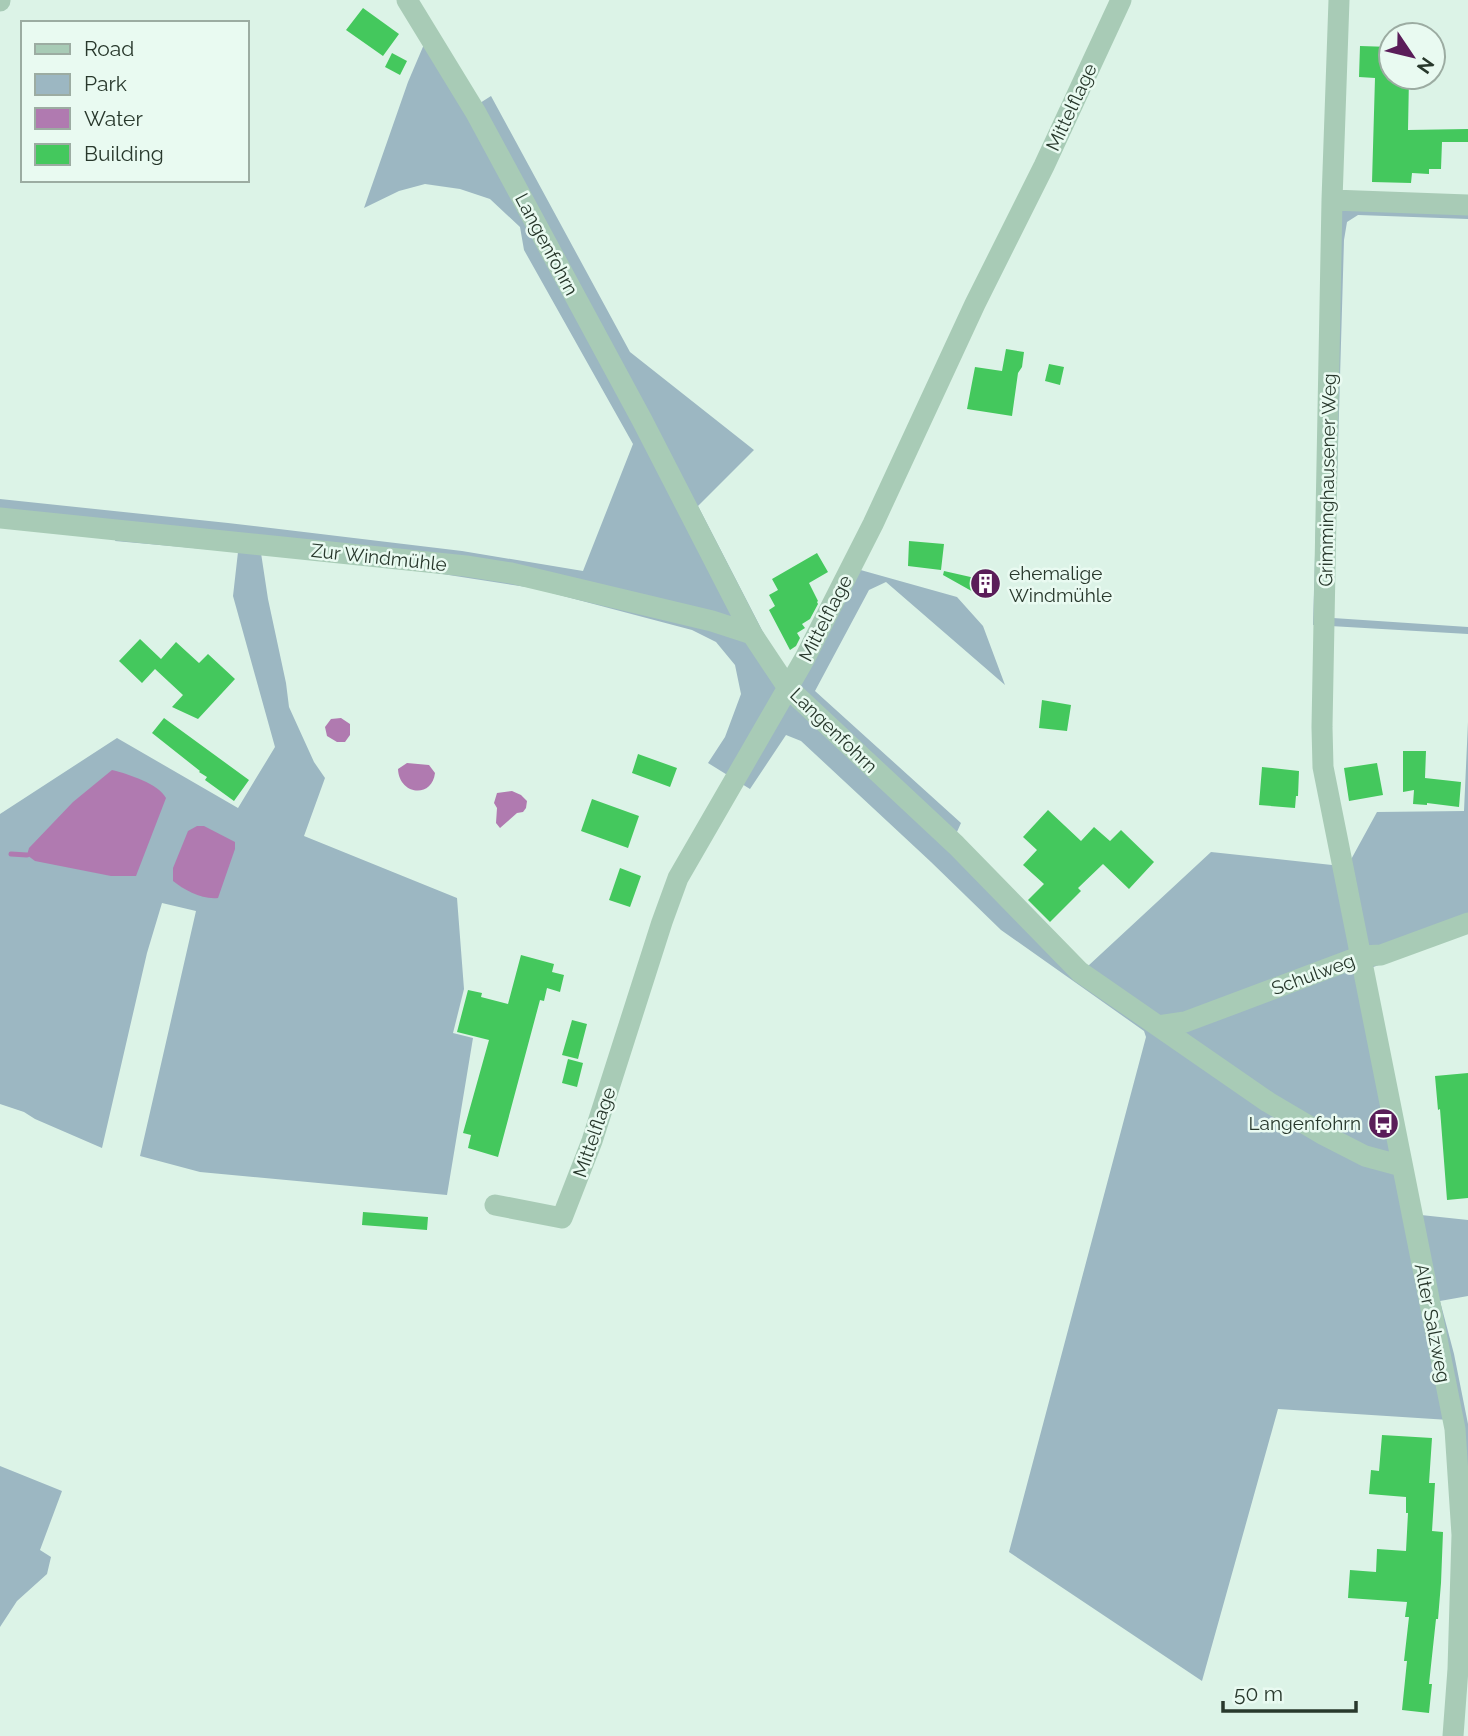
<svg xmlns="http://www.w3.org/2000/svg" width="1468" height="1736" font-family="Raleway,sans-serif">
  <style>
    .green { fill: #9cb7c2 }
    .water { fill: #b07ab0 }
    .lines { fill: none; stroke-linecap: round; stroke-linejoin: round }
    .stream { stroke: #b07ab0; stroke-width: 5 }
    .building { fill: #44c85d }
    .minor { stroke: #a8cbb6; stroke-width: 21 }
    .labels { text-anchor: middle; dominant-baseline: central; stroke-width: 5; stroke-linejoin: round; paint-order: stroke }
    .street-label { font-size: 19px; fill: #28382c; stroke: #e9faf1 }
    .poi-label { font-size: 19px; fill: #28382c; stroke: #e9faf1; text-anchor: start }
  </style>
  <rect width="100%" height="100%" fill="#dcf3e7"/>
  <path class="green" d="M 425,42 L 469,110 L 491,96 L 630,352 L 754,450 L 698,506 L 779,663 L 796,683 L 857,569 L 957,597 L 983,626 L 1005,685 L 886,582 L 869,590 L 815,691 L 961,823 L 956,834 L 1088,966 L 1211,852 L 1332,865 L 1348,865 L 1377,812 L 1464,811 L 1468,722 L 1468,932 L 1368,969 L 1421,1215 L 1468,1220 L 1468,1296 L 1440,1301 L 1454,1354 L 1468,1424 L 1468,1617 L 1449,1420 L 1278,1409 L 1202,1681 L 1009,1552 L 1146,1037 L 1144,1031 L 1001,930 L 931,862 L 801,741 L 786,735 L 750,789 L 708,763 L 725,737 L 741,694 L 735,665 L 716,642 L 692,630 L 533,588 L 410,569 L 261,553 L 268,599 L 286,683 L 289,707 L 314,762 L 325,778 L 304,836 L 457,898 L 464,989 L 453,1033 L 473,1038 L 447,1195 L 200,1172 L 140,1156 L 196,911 L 162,903 L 147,953 L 102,1148 L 35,1119 L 24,1112 L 0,1104 L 0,814 L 117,738 L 238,808 L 275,747 L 233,596 L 238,552 L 115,541 L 121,525 L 0,511 L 0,499 L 228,523 L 462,551 L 583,571 L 633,444 L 524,250 L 520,227 L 490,199 L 460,189 L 425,184 L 399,191 L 364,208 L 408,82 Z
    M 1325,206 L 1468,210 L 1468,219 L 1358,215 L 1347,222 L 1344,240 L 1333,618 L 1468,627 L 1468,634 L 1313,625 Z
    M 0,1466 L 62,1491 L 40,1550 L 51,1557 L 47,1574 L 17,1601 L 0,1627 Z"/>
  <path class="water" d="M 341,718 L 350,724 L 350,735 L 345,742 L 337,742 L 327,736 L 325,727 L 331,719 Z
    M 407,763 L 429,765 L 435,773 C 432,799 399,795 398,769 Z
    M 112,770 C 128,774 159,784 166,798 L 136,876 L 111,876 L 35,861 L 27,855 L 29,848 L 73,802 Z
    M 512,791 L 521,795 L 527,801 L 526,808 L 523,812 L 517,813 L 500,828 L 496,823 L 497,808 L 494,803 L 497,793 Z
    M 197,826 L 204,826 L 235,842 L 235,849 L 218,898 C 203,900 184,890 173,881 L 173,868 L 188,831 Z"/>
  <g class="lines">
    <path class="stream" d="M 11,854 L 27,855"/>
  </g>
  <path class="building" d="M 363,8 L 399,34 L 383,56 L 346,30 Z
    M 1360,46 L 1391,47 L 1391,77 L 1409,77 L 1408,130 L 1468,129 L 1468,142 L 1442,142 L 1441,169 L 1429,169 L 1429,174 L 1412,173 L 1411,183 L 1372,182 L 1375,78 L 1359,77 Z
    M 392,53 L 407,61 L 400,75 L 385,67 Z
    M 1006,349 L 1024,352 L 1022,367 L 1018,373 L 1012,416 L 967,409 L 975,367 L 1002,371 Z
    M 1049,364 L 1064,367 L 1060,385 L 1045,381 Z
    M 909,541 L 944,544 L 941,570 L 908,566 Z
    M 817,553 L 828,572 L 809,583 L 818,601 L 817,602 L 818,604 L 810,619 L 802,624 L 805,628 L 797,633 L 800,638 L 796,646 L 790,650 L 769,610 L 775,606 L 769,595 L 778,590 L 772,579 Z
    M 988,570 L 997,575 L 1000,586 L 995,595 L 984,598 L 943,575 L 944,571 L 975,578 L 978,573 Z
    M 140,639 L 161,659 L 176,642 L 199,663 L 208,654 L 235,679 L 198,719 L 172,707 L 183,695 L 155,669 L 142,683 L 119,661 Z
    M 1042,700 L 1071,705 L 1067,731 L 1039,728 Z
    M 164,718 L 249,780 L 234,801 L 205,780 L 207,777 L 199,772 L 200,771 L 152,733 Z
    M 1403,751 L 1426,751 L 1425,778 L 1461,782 L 1459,807 L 1427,803 L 1427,805 L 1413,804 L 1414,790 L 1403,792 Z
    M 638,754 L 677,768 L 670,787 L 632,773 Z
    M 1377,763 L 1383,795 L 1349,801 L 1344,768 Z
    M 1262,767 L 1299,771 L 1298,796 L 1296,796 L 1295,808 L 1259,805 Z
    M 592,799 L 639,816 L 628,848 L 581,831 Z
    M 1048,810 L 1081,841 L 1094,827 L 1110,841 L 1121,830 L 1154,862 L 1129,889 L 1103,864 L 1078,888 L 1081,891 L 1050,922 L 1028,900 L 1044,884 L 1023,865 L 1037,850 L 1023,837 Z
    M 620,868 L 641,876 L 630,907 L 609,900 Z
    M 521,955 L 554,964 L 552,972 L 564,975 L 560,992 L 547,988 L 544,1001 L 540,1000 L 498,1157 L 468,1148 L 471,1135 L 463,1133 L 489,1040 L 457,1032 L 468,990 L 482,993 L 481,997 L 508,1004 Z
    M 572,1020 L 587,1024 L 578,1059 L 562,1055 Z
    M 568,1059 L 583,1063 L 577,1087 L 562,1083 Z
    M 1468,1073 L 1468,1198 L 1447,1200 L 1440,1109 L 1438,1110 L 1435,1076 Z
    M 363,1212 L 428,1217 L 427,1230 L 362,1225 Z
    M 1382,1435 L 1432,1438 L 1429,1483 L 1435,1483 L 1432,1531 L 1443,1532 L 1441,1583 L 1438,1619 L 1436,1619 L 1429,1684 L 1432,1684 L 1429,1713 L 1402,1710 L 1407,1661 L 1404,1661 L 1409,1617 L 1405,1617 L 1407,1602 L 1348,1598 L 1350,1570 L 1376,1572 L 1377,1549 L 1406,1551 L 1408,1513 L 1406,1513 L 1406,1497 L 1369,1494 L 1371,1470 L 1379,1471 Z"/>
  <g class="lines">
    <path class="minor" d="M 407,0 L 476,113 L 642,420 L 752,634 L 788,688 L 956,845 L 1080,972 L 1268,1102 L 1324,1135 L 1365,1156 L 1402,1166
      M 1339,0 L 1332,200 L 1322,727 L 1323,767 L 1455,1429 L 1462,1535 L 1458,1669 L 1453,1736
      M 0,1 L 0,0
      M 1332,200 L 1468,205
      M 0,518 L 466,566 L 511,573 L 712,621 L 752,634
      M 1158,1026 L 1185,1022 L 1361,956 L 1381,955 L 1468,923
      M 495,1205 L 562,1218 L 592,1141 L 662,922 L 678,878 L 805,658 L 873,524 L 975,304 L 1044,166 L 1121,0"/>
  </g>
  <defs>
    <symbol id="building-disc" viewBox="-11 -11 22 22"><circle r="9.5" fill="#5a1d59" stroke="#e9faf1"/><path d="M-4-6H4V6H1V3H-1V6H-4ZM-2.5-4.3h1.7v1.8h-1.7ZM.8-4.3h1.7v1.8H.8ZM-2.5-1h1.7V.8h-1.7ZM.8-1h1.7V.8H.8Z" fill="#fff"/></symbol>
    <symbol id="bus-disc" viewBox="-11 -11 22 22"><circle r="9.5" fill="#5a1d59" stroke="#e9faf1"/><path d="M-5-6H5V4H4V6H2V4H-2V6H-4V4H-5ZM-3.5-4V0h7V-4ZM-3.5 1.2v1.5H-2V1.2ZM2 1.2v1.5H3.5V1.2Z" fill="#fff"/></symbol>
  </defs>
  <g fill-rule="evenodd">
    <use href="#building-disc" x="968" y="566" width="35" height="35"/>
    <use href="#bus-disc" x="1366" y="1106" width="35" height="35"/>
  </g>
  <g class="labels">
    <g class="street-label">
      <text transform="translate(1071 107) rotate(-65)">Mittelflage</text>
      <text transform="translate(547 244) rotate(62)">Langenfohrn</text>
      <text transform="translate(1327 480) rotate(-89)">Grimminghausener Weg</text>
      <text transform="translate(379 557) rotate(6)">Zur Windmühle</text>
      <text transform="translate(825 618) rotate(-63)">Mittelflage</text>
      <text transform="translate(834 730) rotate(44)">Langenfohrn</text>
      <text transform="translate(1313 974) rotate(-20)">Schulweg</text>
      <text transform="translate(594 1132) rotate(-71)">Mittelflage</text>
      <text transform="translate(1433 1323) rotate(79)">Alter Salzweg</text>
    </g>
    <g class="poi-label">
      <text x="1009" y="573">ehemalige<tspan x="1009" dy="22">Windmühle</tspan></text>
      <text x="1361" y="1123" text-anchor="end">Langenfohrn</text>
    </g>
  </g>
  <rect x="21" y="21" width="228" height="161" fill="#e9faf1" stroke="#9caca2" stroke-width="2"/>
  <rect x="35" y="44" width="35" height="10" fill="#a8cbb6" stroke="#9caca2" stroke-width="2"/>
  <text x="84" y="56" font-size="21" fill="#28382c">Road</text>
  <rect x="35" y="74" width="35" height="21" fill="#9cb7c2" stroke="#9caca2" stroke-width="2"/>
  <text x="84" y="91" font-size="21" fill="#28382c">Park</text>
  <rect x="35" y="108" width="35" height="21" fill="#b07ab0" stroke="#9caca2" stroke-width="2"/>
  <text x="84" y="126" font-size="21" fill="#28382c">Water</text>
  <rect x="35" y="144" width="35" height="21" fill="#44c85d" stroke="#9caca2" stroke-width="2"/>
  <text x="84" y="161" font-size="21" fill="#28382c">Building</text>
  <g transform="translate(1412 56) rotate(125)"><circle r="33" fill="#e9faf1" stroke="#9caca2" stroke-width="2"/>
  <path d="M0-5L12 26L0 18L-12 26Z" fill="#5a1d59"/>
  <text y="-10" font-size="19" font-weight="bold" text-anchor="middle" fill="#28382c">N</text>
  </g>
  <path d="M1223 1701v10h133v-10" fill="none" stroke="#28382c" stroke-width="3.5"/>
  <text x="1234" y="1701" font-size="21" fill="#28382c" stroke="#e9faf1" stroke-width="5" paint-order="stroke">50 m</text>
</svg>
